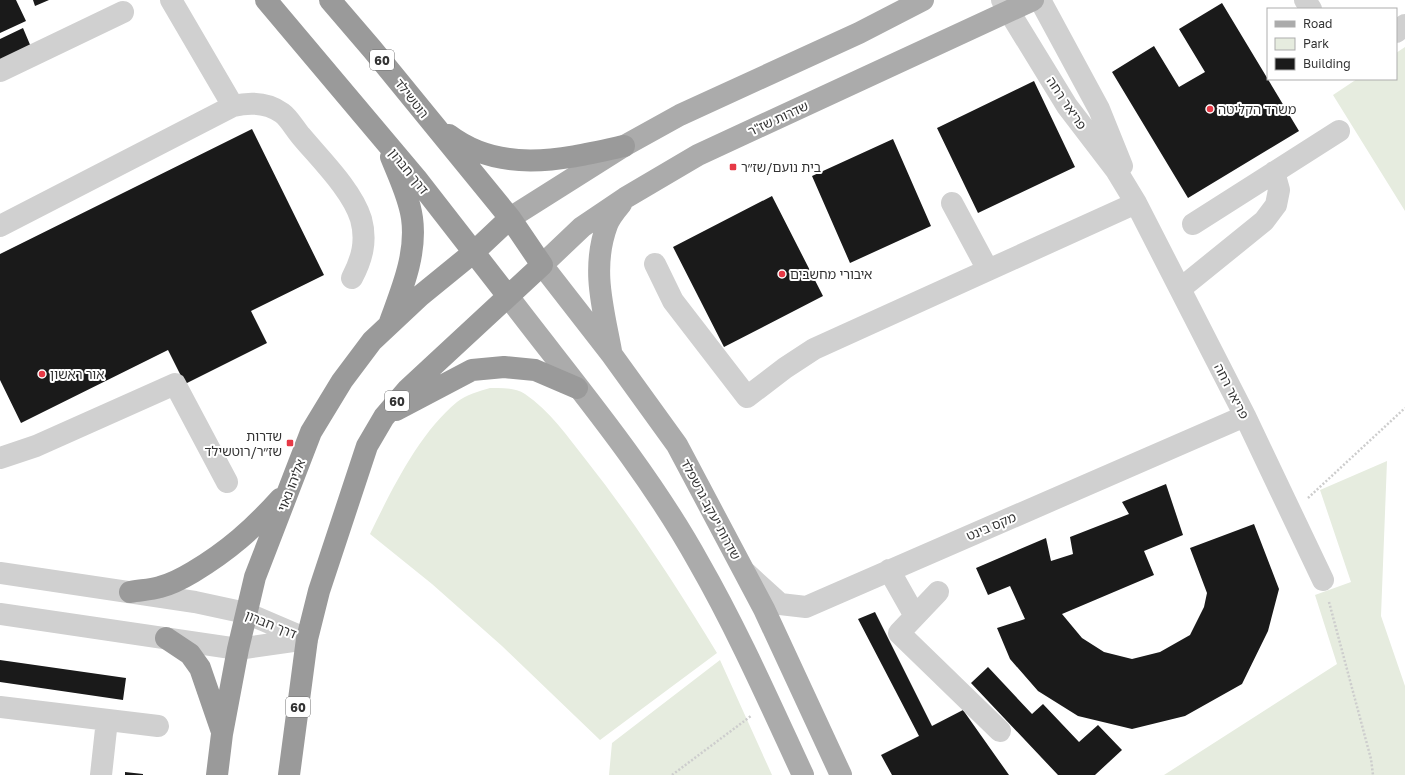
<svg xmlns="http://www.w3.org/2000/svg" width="1405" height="775" font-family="'Golos Text','Noto Sans Hebrew',sans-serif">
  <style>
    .green { fill: #e6ecdf }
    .building { fill: #1a1a1a }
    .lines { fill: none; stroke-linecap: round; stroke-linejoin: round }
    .path { stroke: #cdcdcd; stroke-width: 2.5; stroke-dasharray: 2 2; stroke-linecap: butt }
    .minor { stroke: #d0d0d0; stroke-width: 22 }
    .major { stroke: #ababab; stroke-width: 22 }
    .highway { stroke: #9a9a9a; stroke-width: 22 }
    .poi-dot { fill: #e63946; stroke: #fff; stroke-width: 1.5 }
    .labels { text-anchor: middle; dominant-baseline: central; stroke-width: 4; stroke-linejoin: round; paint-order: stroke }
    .shield { fill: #fff; stroke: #707070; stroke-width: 1 }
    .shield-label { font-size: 12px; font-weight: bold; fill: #333 }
    .street-label { font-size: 13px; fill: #333; stroke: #fff }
    .poi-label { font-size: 13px; fill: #333; stroke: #fff; text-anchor: start }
  </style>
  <rect width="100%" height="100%" fill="#fff"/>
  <path class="green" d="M 1405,47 L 1405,211 L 1333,95 L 1357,79 L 1396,79 L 1396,53 Z
    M 490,388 C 501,388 515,387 525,394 C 550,411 568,437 586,460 C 635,522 677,587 717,653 L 600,740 L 502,646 L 432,584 L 370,534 C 391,491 419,433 457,402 C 466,395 479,391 490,388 Z
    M 1387,461 L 1381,616 L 1405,686 L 1405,775 L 1164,775 L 1337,664 L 1315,595 L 1351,582 L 1320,490 Z
    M 720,660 L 772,775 L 609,775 L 612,743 Z"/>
  <path class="building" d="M 0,0 L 16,0 L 26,21 L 0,33 Z
    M 33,0 L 49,0 L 35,6 Z
    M 1222,3 L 1299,131 L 1188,198 L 1112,72 L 1154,46 L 1179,87 L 1205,72 L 1179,29 Z
    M 23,28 L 31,47 L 0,61 L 0,39 Z
    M 1034,81 L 1075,167 L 978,213 L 937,128 Z
    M 252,129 L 324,275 L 251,311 L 267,343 L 185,384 L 168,350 L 21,423 L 0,380 L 0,254 Z
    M 893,139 L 931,226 L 850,263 L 812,176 Z
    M 772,196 L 823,296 L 724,347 L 673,247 Z
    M 1166,484 L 1183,535 L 1144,551 L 1154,575 L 1062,614 L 1082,638 L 1104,652 L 1132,659 L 1160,652 L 1190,635 L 1204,607 L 1207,593 L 1190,548 L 1254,524 L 1279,589 L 1268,631 L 1242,684 L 1185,716 L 1132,729 L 1078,716 L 1038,691 L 1010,659 L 997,628 L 1025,619 L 1010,586 L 988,595 L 976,568 L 1046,538 L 1051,561 L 1073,554 L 1070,537 L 1129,514 L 1122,502 Z
    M 875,612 L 932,726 L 963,710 L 1009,775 L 892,775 L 881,755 L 919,736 L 858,619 Z
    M 0,660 L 126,678 L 123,700 L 0,682 Z
    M 988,667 L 1032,714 L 1043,704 L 1079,742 L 1098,725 L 1122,750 L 1095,775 L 1058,775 L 971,683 Z
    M 125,772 L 143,774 L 143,775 L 125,775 Z"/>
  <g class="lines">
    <path class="path" d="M 1308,498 L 1405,408
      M 1329,602 L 1371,759 L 1373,775
      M 672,775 L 751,716"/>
    <path class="minor" d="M 171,0 L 233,106
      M 1002,0 L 1067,106 L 1116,170 L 1136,203 L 1245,416 L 1323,580
      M 1040,0 L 1099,109 L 1122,166
      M 1305,0 L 1311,9
      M 1396,32 L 1405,25
      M 0,71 L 123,12
      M 952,203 L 988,270
      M 1193,224 L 1339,131
      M 0,226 L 233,106 C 250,102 267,102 282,113 C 289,118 295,129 301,136 C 321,160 352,190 361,219 C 367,241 362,259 352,278
      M 655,264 L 673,301 L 747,397 L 785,368 L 814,349 L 1136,203
      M 1180,289 L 1264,221 L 1276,205 L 1279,190 L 1274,172
      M 0,458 L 36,446 L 175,384 L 227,482
      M 889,570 L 915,616
      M 0,573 L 195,602 L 246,613 L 307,639
      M 746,573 L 780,604 L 806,607 L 1245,416
      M 938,592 L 899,633 L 1000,731
      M 0,614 L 238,649 L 307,639
      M 0,707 L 158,726
      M 101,775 L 107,720"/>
    <path class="major" d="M 510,218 L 624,146 L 680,115 L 859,33 L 923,0
      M 507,295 C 573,382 646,467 699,563 C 738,631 770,704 803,775
      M 611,351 C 603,308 591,268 607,225 C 610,217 616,210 621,204
      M 841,775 L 764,609 L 677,445 L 612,355 L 542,265 L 582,227 L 625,198 L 698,155 L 1033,0"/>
    <path class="highway" d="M 266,0 L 416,178 L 507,295
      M 449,135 C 502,175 565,159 624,146
      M 390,322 C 402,289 417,254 412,218 C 409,197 399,177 391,157
      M 396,410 L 472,370 L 504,367 L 535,370 L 577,388
      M 130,592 C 140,590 150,590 160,587 C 172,584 183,578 193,572 C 228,551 253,529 280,499
      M 166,638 L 190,654 L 200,668 L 221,729
      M 217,775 L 222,734 L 238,649 L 255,577 L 311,432 L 342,381 L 372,341 L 420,296 L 474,252 L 510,218
      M 289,775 L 307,639 L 319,591 L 367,446 L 384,417 L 408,389 L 542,265 L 510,218 L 372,49 L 330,0"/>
  </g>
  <g class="poi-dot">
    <circle cx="1210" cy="109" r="4"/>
    <rect x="729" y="163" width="8" height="8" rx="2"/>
    <circle cx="782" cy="274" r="4"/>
    <circle cx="42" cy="374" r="4"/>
    <rect x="286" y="439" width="8" height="8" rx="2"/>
  </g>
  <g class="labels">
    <g class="shield">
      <rect x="370" y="50" width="24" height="20" rx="3"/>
      <rect x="385" y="391" width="24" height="20" rx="3"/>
      <rect x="286" y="697" width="24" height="20" rx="3"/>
    </g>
    <g class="shield-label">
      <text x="382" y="60">60</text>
      <text x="397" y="401">60</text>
      <text x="298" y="707">60</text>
    </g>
    <g class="street-label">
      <text transform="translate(412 98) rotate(52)">רוטשילד</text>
      <text transform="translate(1067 103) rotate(56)">פריאר רחה</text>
      <text transform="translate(778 118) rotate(-25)">שדרות שז"ר</text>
      <text transform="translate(409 171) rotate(51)">דרך חברון</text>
      <text transform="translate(1232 391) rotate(63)">פריאר רחה</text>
      <text transform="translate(291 485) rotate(-69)">אליהו נאוי</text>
      <text transform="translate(711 509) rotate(62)">שדרות יעקב גרשפלד</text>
      <text transform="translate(991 526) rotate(-23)">מקס בינט</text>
      <text transform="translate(271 624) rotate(22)">דרך חברון</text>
    </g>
    <g class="poi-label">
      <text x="1218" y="109">משרד הקליטה</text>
      <text x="741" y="167">בית נועם/שז״ר</text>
      <text x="790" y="274">איבורי מחשבים</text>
      <text x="50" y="374">אור ראשון</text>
      <text x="282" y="436" text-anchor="end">שדרות<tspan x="282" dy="15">שז״ר/רוטשילד</tspan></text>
    </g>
  </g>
  <rect x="1267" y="8" width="130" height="72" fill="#ffffff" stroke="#adadad"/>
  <rect x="1275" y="21" width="20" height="6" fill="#ababab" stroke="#adadad"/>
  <text x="1303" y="28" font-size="12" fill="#333333">Road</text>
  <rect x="1275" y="38" width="20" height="12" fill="#e6ecdf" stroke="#adadad"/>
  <text x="1303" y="48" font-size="12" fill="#333333">Park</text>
  <rect x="1275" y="58" width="20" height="12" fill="#1a1a1a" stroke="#adadad"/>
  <text x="1303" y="68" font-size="12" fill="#333333">Building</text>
</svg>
